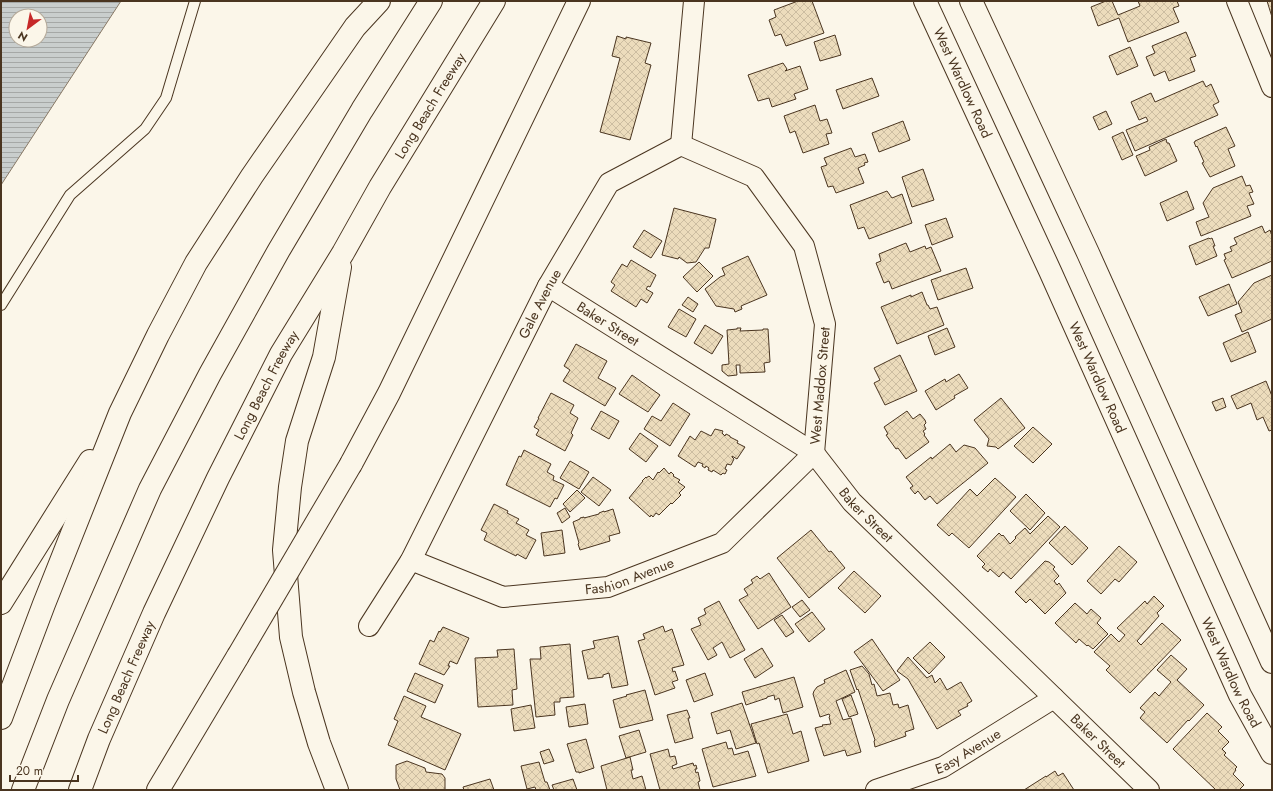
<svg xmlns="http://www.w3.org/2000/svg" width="1273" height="791" font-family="Jost,sans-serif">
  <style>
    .water { fill: url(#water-rules); stroke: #887966; fill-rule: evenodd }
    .building { fill: url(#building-cross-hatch); stroke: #4a3520 }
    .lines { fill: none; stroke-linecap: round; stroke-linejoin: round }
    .service-casing { stroke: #4a3520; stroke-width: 12 }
    .minor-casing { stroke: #4a3520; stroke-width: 22 }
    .secondary-casing { stroke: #4a3520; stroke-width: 24 }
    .motorway-casing { stroke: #4a3520; stroke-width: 24 }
    .service { stroke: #fbf6e9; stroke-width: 10 }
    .minor { stroke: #fbf6e9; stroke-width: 20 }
    .secondary { stroke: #fbf6e9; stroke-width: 22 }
    .motorway { stroke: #fbf6e9; stroke-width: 22 }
    .motorway-bridge-casing { stroke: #4a3520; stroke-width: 24; stroke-linecap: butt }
    .motorway-bridge { stroke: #fbf6e9; stroke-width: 22 }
    .labels { text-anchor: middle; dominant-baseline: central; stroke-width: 3; stroke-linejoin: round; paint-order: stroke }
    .street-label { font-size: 14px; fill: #4a3520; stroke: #fbf6e9 }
  </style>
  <defs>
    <pattern id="water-rules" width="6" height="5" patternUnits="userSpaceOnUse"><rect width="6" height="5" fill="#c9cecd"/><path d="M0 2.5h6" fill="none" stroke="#a5a8a6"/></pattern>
    <pattern id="building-cross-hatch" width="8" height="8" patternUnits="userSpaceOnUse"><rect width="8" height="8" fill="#ecdcbc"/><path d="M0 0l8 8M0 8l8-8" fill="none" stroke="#ccbda1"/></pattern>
  </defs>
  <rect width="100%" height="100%" fill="#fbf6e9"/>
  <path class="water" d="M 1,1 L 121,1 L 1,185 ZM 16,16 L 40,16 L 40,40 L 16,40 Z"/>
  <path class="building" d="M 798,1 L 812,1 L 824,33 L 786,46 L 781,34 L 775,36 L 769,20 L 776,17 L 774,10 Z
    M 1106,1 L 1112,1 L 1118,15 L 1140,6 L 1138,1 L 1177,1 L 1179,6 L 1173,8 L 1179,22 L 1128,42 L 1119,18 L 1098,26 L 1091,7 Z
    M 1267,1 L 1272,1 L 1272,17 Z
    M 1186,32 L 1196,56 L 1190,58 L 1195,71 L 1169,81 L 1165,71 L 1154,76 L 1146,57 L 1155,53 L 1152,46 Z
    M 835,35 L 841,55 L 820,61 L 814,42 Z
    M 617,36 L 626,39 L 626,37 L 651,43 L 645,63 L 651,65 L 630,140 L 600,132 L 620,58 L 612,56 Z
    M 1130,47 L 1138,66 L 1117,75 L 1109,56 Z
    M 783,63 L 787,69 L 785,71 L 800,66 L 808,89 L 794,94 L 796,99 L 772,107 L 769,98 L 758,101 L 748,75 Z
    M 872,78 L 879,96 L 843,109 L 836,90 Z
    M 1203,81 L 1206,87 L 1211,84 L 1219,102 L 1213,105 L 1218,115 L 1135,151 L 1126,130 L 1148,121 L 1146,117 L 1139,120 L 1131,102 L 1151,93 L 1155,102 Z
    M 815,105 L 820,121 L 827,119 L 832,133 L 826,134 L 829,144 L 803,153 L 795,131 L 790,133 L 784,116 Z
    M 1106,111 L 1112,124 L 1099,130 L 1093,117 Z
    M 903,121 L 910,140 L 879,152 L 872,133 Z
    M 1226,127 L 1235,146 L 1228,149 L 1235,166 L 1210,177 L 1202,163 L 1204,162 L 1197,146 L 1196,147 L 1194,142 L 1195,142 L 1195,141 Z
    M 1123,132 L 1133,155 L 1122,160 L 1112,137 Z
    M 1166,139 L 1167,143 L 1169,143 L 1177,161 L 1145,176 L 1136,156 L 1150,150 L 1149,147 Z
    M 851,148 L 855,157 L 865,154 L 868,162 L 864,163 L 865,165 L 858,168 L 864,183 L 836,193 L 833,186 L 828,187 L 821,167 L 827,165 L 824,158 Z
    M 923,169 L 934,200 L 912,207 L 902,177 Z
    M 1242,176 L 1246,186 L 1250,185 L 1253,192 L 1249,193 L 1254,204 L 1247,206 L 1251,216 L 1201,236 L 1196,222 L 1209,217 L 1203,203 L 1213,188 Z
    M 887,191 L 892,198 L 902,194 L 912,223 L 869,239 L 864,227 L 858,229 L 850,205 Z
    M 1187,191 L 1194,209 L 1167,221 L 1160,203 Z
    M 674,208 L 716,219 L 709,248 L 705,248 L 696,262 L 687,263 L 679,257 L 678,259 L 662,255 Z
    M 946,218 L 953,237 L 932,245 L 925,225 Z
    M 1262,226 L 1265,233 L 1270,230 L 1272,236 L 1272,261 L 1232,278 L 1224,260 L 1226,259 L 1224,254 L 1232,251 L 1230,247 L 1237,244 L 1234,238 Z
    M 644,230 L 662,241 L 651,258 L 633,247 Z
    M 1209,238 L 1210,239 L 1212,238 L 1215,246 L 1213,246 L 1217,256 L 1196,265 L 1189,246 Z
    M 906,243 L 910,252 L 925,246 L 926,249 L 931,247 L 941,271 L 892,289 L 889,281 L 884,283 L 876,263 L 881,261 L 879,254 Z
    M 748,256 L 767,295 L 741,306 L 742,309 L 735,312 L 734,309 L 716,306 L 705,289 L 720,277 L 725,275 L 722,268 Z
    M 631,260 L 656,275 L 650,287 L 648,286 L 646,289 L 653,293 L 647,303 L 641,299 L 636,307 L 611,291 L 615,285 L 611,282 L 622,264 L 627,267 Z
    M 699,262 L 713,276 L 697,292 L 683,277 Z
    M 966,268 L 973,288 L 938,300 L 931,280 Z
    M 1272,275 L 1272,319 L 1242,332 L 1235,315 L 1242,312 L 1238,302 L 1254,283 Z
    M 1229,284 L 1237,304 L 1208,316 L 1199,297 Z
    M 922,292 L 927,305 L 928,305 L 930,309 L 937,307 L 944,325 L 897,344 L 881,307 L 911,295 L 911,297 Z
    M 688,297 L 698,304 L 693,312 L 682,305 Z
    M 679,309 L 696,319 L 686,337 L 668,327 Z
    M 705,325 L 723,336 L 712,354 L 694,343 Z
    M 737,328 L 741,328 L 740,331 L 763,330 L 763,329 L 768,329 L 770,362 L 764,363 L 765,372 L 740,373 L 740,365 L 736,365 L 737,375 L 728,376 L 722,371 L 722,365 L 729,364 L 727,330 L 737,329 Z
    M 947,328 L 955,347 L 935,355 L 928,336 Z
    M 1248,332 L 1256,352 L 1231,362 L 1223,343 Z
    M 576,344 L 607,361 L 598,378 L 616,388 L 605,406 L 563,381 L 570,370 L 564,366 Z
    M 900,355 L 917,391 L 885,405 L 874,383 L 880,380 L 874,368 Z
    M 959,374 L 968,388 L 954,396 L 955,398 L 936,410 L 925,391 L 945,379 L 946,382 Z
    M 632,375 L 660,395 L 648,412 L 619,394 Z
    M 1266,381 L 1272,396 L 1272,430 L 1269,431 L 1263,417 L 1257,420 L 1251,403 L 1237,409 L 1231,396 Z
    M 551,393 L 574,405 L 570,413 L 578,418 L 571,433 L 573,435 L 565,451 L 536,435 L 539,430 L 534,427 L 539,418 L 538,418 Z
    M 1001,398 L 1025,428 L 998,449 L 996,447 L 987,446 L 989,439 L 974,420 Z
    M 1223,398 L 1226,407 L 1216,411 L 1212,402 Z
    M 673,403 L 690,414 L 670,446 L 644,429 L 652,416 L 661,421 Z
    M 601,411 L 619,421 L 609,439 L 591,429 Z
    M 907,411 L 913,419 L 920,414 L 925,420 L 926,423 L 924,425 L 926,429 L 923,431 L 925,434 L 924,435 L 929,442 L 906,459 L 898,448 L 896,449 L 886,435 L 888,434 L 884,427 Z
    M 1033,427 L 1052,444 L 1033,463 L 1014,446 Z
    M 715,429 L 723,431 L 722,433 L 725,436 L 726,434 L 730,436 L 730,437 L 738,441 L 737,443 L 745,447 L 737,459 L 732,456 L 732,457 L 734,459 L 731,465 L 727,464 L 725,469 L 727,470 L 725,474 L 723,473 L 721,475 L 713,470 L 712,472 L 708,470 L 709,468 L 706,466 L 705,468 L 702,466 L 703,464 L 698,462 L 695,467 L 678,456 L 690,436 L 695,440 L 701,431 L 711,436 Z
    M 640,433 L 658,446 L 646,462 L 629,449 Z
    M 950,444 L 956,452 L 964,445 L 975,448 L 988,463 L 937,504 L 930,496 L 925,500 L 918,491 L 915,494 L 910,488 L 913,486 L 906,477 L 931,457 L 932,459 Z
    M 524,450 L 551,464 L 547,472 L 554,476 L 553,480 L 564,485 L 557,499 L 555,498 L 550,507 L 506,485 L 519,456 L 521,457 Z
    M 570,461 L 589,472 L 579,489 L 560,478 Z
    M 664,468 L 669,474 L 671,472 L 674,475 L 673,476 L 680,480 L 678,482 L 685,487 L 679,493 L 681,495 L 672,504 L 671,503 L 659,515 L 656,513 L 653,517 L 651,515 L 650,517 L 629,498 L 643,481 L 642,481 L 646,477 L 646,478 L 649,476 L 653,480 L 658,472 L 659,473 Z
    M 593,477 L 611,490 L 599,506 L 581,492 Z
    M 995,478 L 1016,497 L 969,548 L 952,533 L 949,536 L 937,525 L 970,489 L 977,496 Z
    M 577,490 L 585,498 L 570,512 L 563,504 Z
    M 1026,494 L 1045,513 L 1030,530 L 1010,511 Z
    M 494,504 L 508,511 L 507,513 L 519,519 L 516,523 L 529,530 L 526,535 L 536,540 L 526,559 L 517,554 L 516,556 L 484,540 L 487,533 L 481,530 Z
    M 565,508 L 570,517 L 562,523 L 557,513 Z
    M 613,509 L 620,533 L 609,536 L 610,541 L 580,550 L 578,544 L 579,543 L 573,522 L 580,519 L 580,518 L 584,517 L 584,518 L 599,514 L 599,513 L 604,511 L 604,512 Z
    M 1048,516 L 1060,527 L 1011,579 L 1003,572 L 999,577 L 990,569 L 988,572 L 982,567 L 985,564 L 977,556 L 999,533 L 1002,536 L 1003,535 L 1010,544 L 1016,538 L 1015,537 L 1025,528 L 1030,534 Z
    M 1065,526 L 1088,548 L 1072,565 L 1049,543 Z
    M 562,530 L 565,553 L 544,556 L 541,533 Z
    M 811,530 L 829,552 L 831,551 L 845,568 L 809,598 L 777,558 Z
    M 1119,546 L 1137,562 L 1119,582 L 1115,579 L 1101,594 L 1087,581 Z
    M 1045,561 L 1049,562 L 1055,567 L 1053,569 L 1059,576 L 1054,581 L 1057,585 L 1059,583 L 1066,593 L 1045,614 L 1030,599 L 1026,603 L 1015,592 Z
    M 854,571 L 881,596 L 865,613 L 838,588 Z
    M 769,573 L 791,607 L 758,629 L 739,600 L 748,595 L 744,589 L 753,583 L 751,580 L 757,576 L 760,579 Z
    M 1154,596 L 1164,606 L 1157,613 L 1159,616 L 1137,641 L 1141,645 L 1162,623 L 1181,640 L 1130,693 L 1106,670 L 1110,666 L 1094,652 L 1111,634 L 1119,642 L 1125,635 L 1117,628 L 1145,601 L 1147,604 Z
    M 802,600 L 810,610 L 800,617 L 792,607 Z
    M 719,601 L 745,650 L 730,658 L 722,642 L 713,648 L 717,655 L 708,660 L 691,629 L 701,625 L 698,618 L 706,614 L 704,609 Z
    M 1075,603 L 1087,614 L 1091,609 L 1101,618 L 1097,623 L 1108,634 L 1093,649 L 1088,645 L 1087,646 L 1079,639 L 1076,643 L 1055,623 Z
    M 812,612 L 825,629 L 809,642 L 795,624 Z
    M 782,615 L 794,632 L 786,637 L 774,620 Z
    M 663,626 L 665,632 L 672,629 L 684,665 L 672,668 L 673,672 L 675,671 L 678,680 L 672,682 L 675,688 L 655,695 L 638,641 L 645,639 L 643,634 Z
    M 443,627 L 469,638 L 457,664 L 450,661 L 448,666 L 450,666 L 444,675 L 419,664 L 430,640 L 434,642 L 439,631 L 440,632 Z
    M 618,636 L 628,685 L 612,688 L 609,673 L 603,675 L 603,677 L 588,679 L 582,651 L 595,648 L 593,641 Z
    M 872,639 L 900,680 L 883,691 L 854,652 Z
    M 930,642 L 945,657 L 929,674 L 913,658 Z
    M 570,644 L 574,697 L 560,698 L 560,702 L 554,702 L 555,715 L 536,717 L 530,659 L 541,659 L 540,647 Z
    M 762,648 L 773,666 L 755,678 L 744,659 Z
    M 514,649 L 517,689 L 512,690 L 513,705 L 478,707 L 475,658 L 498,657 L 497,650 Z
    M 1171,655 L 1187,669 L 1177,680 L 1204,705 L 1189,721 L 1188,720 L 1167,743 L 1140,718 L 1145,712 L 1140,708 L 1155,692 L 1159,696 L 1171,682 L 1157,670 Z
    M 908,657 L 927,678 L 932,675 L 935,683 L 940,678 L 947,690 L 961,682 L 972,701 L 967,704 L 968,706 L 958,711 L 961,715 L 937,729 L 908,679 L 897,671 Z
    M 862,666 L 869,674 L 872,685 L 874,684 L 877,696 L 890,693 L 893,705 L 898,704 L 899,708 L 908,705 L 914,729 L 905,732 L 906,736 L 875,747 L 874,741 L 875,740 L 858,689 L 857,690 L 850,670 Z
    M 846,670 L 855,692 L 836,701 L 843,720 L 851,718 L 861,752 L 847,756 L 845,750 L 824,756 L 815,728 L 823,726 L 822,725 L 831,724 L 829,717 L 830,716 L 829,714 L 820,717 L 813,694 L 814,691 L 817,687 L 825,683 L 824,680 Z
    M 415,673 L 443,685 L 435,703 L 407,691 Z
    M 705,673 L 713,695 L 694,702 L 686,680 Z
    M 794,677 L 803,707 L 783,713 L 779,698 L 775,700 L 774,695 L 767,697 L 767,698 L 746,705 L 742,692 Z
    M 645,690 L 653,720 L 620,728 L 613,700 L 627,696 L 626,695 Z
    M 851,695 L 858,714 L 849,717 L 842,699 Z
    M 404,696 L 426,706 L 421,717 L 461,734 L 445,770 L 388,745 L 398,721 L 394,719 Z
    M 742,703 L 756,743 L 736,749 L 730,730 L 717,734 L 711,713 Z
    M 585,704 L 588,724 L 569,727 L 566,707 Z
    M 531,705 L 535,728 L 514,731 L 511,709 Z
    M 687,710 L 690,718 L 688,718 L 693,738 L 675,743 L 667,715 Z
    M 1207,713 L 1222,727 L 1218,731 L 1229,742 L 1222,749 L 1226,753 L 1224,755 L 1237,767 L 1235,769 L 1236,770 L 1233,774 L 1244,785 L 1239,790 L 1216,790 L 1173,749 Z
    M 787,714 L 793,734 L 801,731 L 809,761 L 768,773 L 759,743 L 757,744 L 751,724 Z
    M 639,730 L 646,752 L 626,758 L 619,736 Z
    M 586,739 L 594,768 L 579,773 L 579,772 L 576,772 L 567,744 Z
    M 726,742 L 728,749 L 732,748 L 734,755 L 748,751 L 756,776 L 713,787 L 702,749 Z
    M 549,749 L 554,761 L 544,764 L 540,752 Z
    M 668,749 L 670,757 L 675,756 L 677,764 L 672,766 L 673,769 L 693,763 L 694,766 L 696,765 L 697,769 L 695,769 L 696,773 L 698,772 L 700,781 L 698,782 L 700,790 L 660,790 L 650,754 Z
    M 630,757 L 633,770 L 631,770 L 633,779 L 642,776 L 646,790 L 607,790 L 601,766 Z
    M 407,761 L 425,768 L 426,772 L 442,774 L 445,778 L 445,790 L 400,790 L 396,779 L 396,765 Z
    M 539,762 L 545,782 L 547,782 L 550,790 L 536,790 L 535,787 L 527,789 L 521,766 Z
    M 1055,771 L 1058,776 L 1063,773 L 1074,790 L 1024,790 L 1046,776 L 1046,777 Z
    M 490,779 L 494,790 L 464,790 L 463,787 Z
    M 573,779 L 577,790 L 554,790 L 552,785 Z"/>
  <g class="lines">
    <defs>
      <path id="service" d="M 1,305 L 70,195 L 145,129 L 166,98 L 195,1"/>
      <g id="minor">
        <path d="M 1237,1 L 1272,87"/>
        <path d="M 681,145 L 694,1"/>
        <path id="s1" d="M 548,286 L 814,453 L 852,502 L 1149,790"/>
        <path id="s2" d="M 411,560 L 503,597 L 608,587 L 722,543 L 814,453 L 825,324 L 804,246 L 754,177 L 681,145"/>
        <path id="s3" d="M 369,626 L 411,560 L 548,286 L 609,183 L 681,145"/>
        <path id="s4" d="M 876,790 L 943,767 L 1054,698"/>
      </g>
      <g id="secondary">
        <path id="s5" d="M 925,1 L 1050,271 L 1240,695 L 1272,753"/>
        <path d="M 971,1 L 1088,253 L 1272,662"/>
      </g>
      <g id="motorway">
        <path d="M 351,464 L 389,393 L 579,1"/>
        <path d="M 1,603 L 90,461"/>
        <path d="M 1,718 L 44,604 L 120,413 L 158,335 L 196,263 L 252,176 L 355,27 L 379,1"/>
        <path d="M 23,790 L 58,700 L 150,489 L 210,374 L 279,250 L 362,110 L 431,1"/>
        <path id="s6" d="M 80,790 L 99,739 L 154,613 L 218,478 L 281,354 L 343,253 L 380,187 L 494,1"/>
        <path d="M 158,790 L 238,656"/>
        <path d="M 337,790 L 319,743 L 304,692 L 291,637 L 284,550 L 290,487 L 297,441 L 324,357 L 340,267"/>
      </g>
    </defs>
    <use href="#service" class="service-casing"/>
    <use href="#minor" class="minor-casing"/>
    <use href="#secondary" class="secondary-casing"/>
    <use href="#motorway" class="motorway-casing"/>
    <use href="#service" class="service"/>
    <use href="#minor" class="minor"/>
    <use href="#secondary" class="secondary"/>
    <use href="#motorway" class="motorway"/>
    <defs>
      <path id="motorway-bridge" d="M 238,656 L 351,464"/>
    </defs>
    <use href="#motorway-bridge" class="motorway-bridge-casing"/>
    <use href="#motorway-bridge" class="motorway-bridge"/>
  </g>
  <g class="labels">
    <g class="street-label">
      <text stroke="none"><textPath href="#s5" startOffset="90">West Wardlow Road</textPath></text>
      <text stroke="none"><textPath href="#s6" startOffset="770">Long Beach Freeway</textPath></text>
      <text stroke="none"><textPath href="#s3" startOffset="365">Gale Avenue</textPath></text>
      <text stroke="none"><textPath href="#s1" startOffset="71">Baker Street</textPath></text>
      <text stroke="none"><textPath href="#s5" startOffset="414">West Wardlow Road</textPath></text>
      <text stroke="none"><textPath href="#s6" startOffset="446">Long Beach Freeway</textPath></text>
      <text stroke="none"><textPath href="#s2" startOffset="523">West Maddox Street</textPath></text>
      <text stroke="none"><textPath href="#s1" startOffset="395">Baker Street</textPath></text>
      <text stroke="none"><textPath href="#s2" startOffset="228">Fashion Avenue</textPath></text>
      <text stroke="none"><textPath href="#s5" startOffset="738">West Wardlow Road</textPath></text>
      <text stroke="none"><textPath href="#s6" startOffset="122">Long Beach Freeway</textPath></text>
      <text stroke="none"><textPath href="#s1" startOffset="719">Baker Street</textPath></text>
      <text stroke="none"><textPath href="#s4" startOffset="100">Easy Avenue</textPath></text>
    </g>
  </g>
  <rect width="1273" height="791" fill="none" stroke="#4a3520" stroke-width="4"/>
  <g transform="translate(28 28) rotate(212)"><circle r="19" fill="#fbf6e9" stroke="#b4a999"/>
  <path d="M0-3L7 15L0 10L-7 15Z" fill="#c62828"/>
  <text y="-6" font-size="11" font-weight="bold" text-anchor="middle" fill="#4a3520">N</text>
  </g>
  <path d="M10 775v6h68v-6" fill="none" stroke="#4a3520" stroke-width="2"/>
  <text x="16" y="775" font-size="12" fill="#4a3520" stroke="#fbf6e9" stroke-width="3" paint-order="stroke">20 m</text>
</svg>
